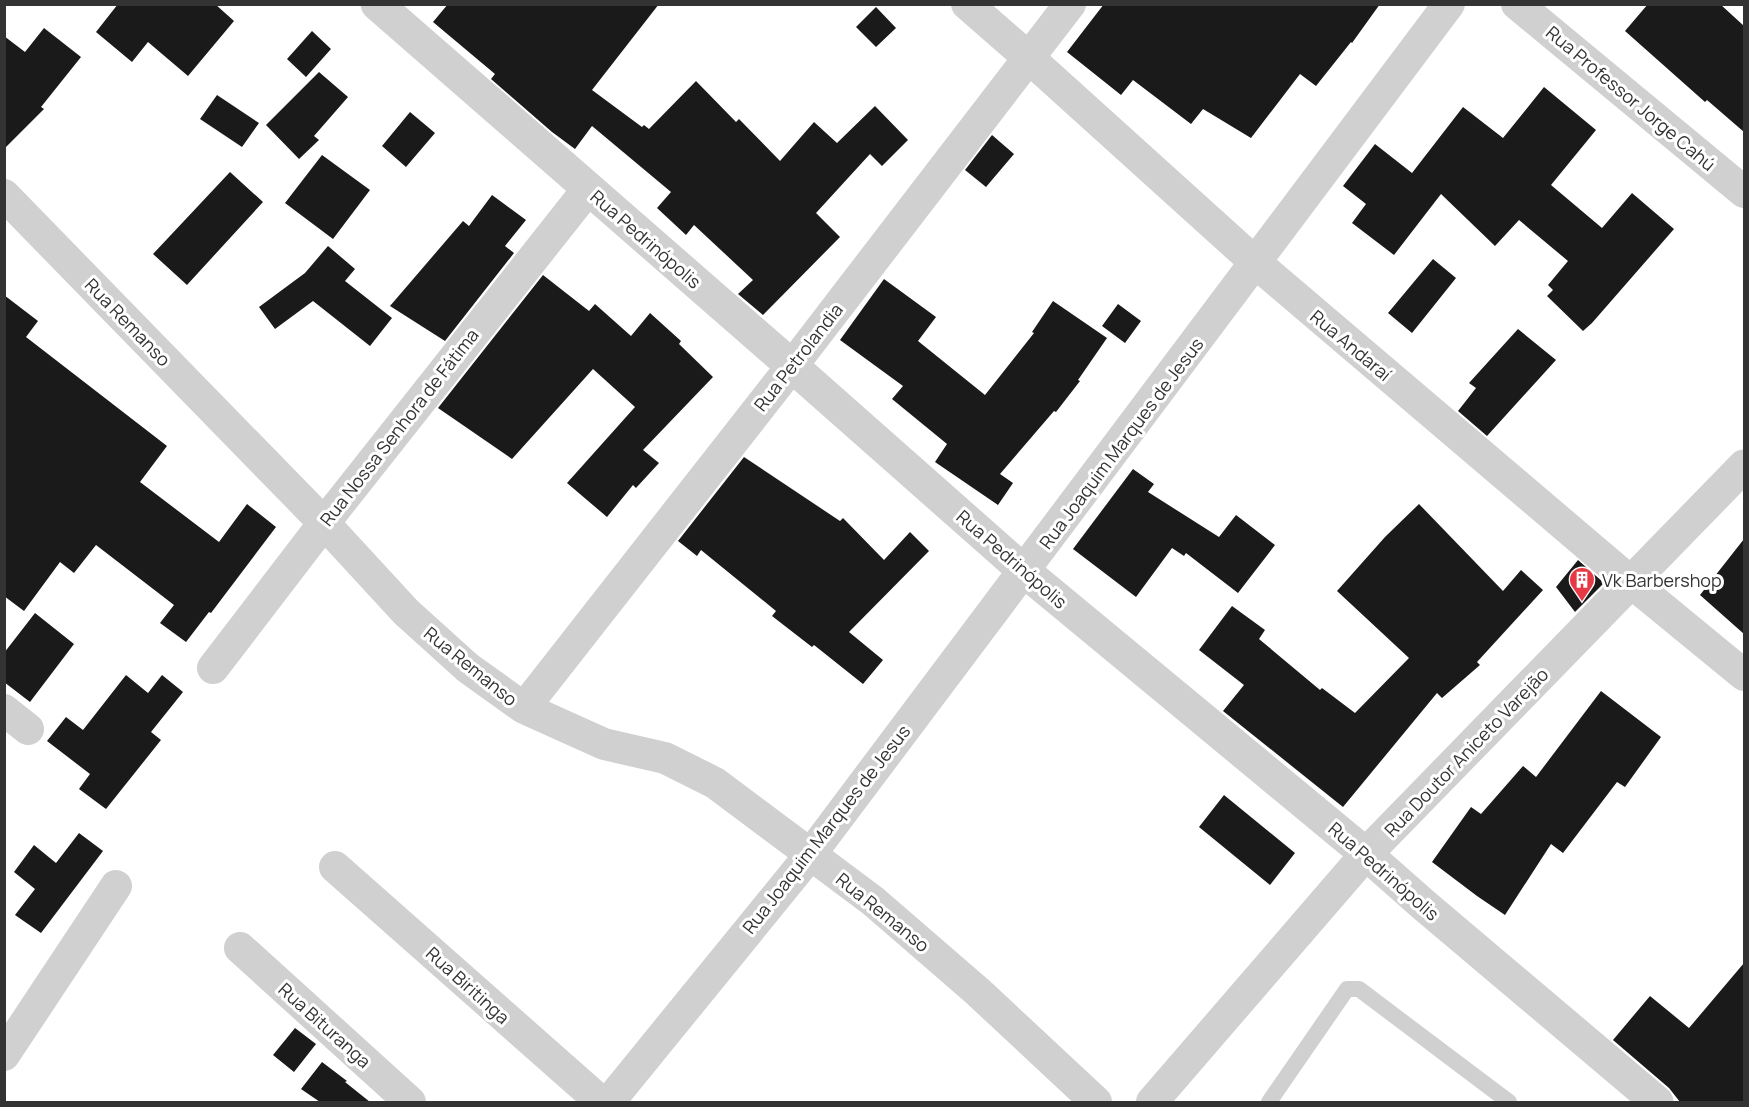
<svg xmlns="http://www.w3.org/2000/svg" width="1749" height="1107" font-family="Manrope,sans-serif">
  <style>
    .building { fill: #1a1a1a }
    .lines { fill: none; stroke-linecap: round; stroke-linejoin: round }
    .service { stroke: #d0d0d0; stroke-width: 16 }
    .minor { stroke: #d0d0d0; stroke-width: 32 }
    .tertiary { stroke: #d0d0d0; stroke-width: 33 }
    .labels { text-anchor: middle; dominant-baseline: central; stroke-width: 6; stroke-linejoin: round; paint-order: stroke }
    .street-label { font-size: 18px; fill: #333; stroke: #fff }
    .poi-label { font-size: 18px; fill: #333; stroke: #fff; text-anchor: start }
  </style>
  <rect width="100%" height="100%" fill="#fff"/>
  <path class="building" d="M 118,4 L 215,4 L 234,21 L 188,76 L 148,42 L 132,62 L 96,32 Z
    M 448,4 L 659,4 L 592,90 L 642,127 L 644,125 L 649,129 L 696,81 L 736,122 L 739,119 L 780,161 L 814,122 L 837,143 L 875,106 L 908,140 L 882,166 L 870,154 L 816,213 L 840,237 L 763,315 L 738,294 L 753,280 L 694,225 L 686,235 L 657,208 L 671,192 L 592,126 L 575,149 L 552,132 L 491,79 L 495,74 L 433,22 Z
    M 1104,4 L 1380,4 L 1352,43 L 1351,42 L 1316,86 L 1300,74 L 1251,138 L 1203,109 L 1191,124 L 1133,80 L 1121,95 L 1067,52 Z
    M 1648,4 L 1720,4 L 1744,26 L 1744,132 L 1707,100 L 1705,102 L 1625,31 Z
    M 876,7 L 896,28 L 876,47 L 856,27 Z
    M 44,28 L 81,57 L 41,107 L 44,109 L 4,149 L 4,36 L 25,52 Z
    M 312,31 L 331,49 L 306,77 L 287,59 Z
    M 319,72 L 348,97 L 314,136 L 319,140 L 299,159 L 266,125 Z
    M 1544,87 L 1596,130 L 1551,185 L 1602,228 L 1632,193 L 1674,229 L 1592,323 L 1583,331 L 1547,296 L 1553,290 L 1548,285 L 1568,261 L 1519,220 L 1495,246 L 1441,194 L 1394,255 L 1352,223 L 1366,204 L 1343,186 L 1375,144 L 1412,173 L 1463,107 L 1503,138 Z
    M 217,95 L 259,123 L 242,147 L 200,119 Z
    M 410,112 L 435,133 L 406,167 L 382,146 Z
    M 992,135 L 1014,154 L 986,187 L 965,170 Z
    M 322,155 L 370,190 L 333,239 L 285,203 Z
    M 230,172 L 263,202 L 187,285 L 153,254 Z
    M 492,195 L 526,220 L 505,246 L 514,253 L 445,341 L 390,306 L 463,221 L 469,226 Z
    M 328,246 L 355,269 L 345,281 L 392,318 L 370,346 L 313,301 L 275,329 L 259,307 L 305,273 Z
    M 1433,259 L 1456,278 L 1412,333 L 1388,313 Z
    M 543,275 L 589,311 L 595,304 L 631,336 L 650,313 L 681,341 L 679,344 L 713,377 L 643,450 L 659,463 L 636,488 L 633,485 L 607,517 L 567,483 L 635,407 L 593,369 L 512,459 L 438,408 Z
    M 884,279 L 936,317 L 918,341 L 985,395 L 1034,333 L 1032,332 L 1053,301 L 1107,338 L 1078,380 L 1080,381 L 1056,412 L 1054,411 L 1000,474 L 1013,483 L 998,505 L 935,462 L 947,444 L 892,399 L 903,386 L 840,340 Z
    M 4,295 L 38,321 L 26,337 L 167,446 L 140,482 L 219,542 L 247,504 L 276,527 L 211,613 L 209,612 L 186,642 L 160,623 L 174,605 L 96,545 L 74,573 L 60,562 L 24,611 L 4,596 Z
    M 1118,304 L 1141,321 L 1125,343 L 1102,326 Z
    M 1518,329 L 1556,360 L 1487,436 L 1458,411 L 1476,388 L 1469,383 Z
    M 744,457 L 840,521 L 843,518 L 884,560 L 910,532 L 929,551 L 849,632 L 883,660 L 863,684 L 814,645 L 812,647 L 772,616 L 776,611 L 701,550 L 697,556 L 678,541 Z
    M 1133,469 L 1154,484 L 1148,492 L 1219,537 L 1236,515 L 1275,545 L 1238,593 L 1186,553 L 1184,556 L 1172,548 L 1136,597 L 1073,549 Z
    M 1419,504 L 1503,591 L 1521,570 L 1543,590 L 1477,662 L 1480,665 L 1442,698 L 1437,693 L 1343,807 L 1223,711 L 1244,685 L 1199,650 L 1232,606 L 1265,630 L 1259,639 L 1320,690 L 1322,688 L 1355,713 L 1409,658 L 1337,591 L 1385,537 Z
    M 1744,539 L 1744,634 L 1700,595 Z
    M 1578,560 L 1604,583 L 1575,612 L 1556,587 Z
    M 35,613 L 74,644 L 30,702 L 4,682 L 4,653 Z
    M 126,675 L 148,693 L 162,675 L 183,692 L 151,732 L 161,740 L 106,809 L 79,789 L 90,774 L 47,741 L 66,717 L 83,730 Z
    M 1601,691 L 1661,737 L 1625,787 L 1617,782 L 1563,853 L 1551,844 L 1505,915 L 1477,896 L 1432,862 L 1471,807 L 1481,814 L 1523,766 L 1536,777 Z
    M 1224,795 L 1295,853 L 1270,885 L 1199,827 Z
    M 79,833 L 103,851 L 41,933 L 15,915 L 35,889 L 14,872 L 34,845 L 56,863 Z
    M 1744,963 L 1744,1102 L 1680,1102 L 1669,1088 L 1613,1040 L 1650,996 L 1689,1028 Z
    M 295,1028 L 316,1044 L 294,1072 L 273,1055 Z
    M 322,1062 L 347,1081 L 345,1082 L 370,1102 L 320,1102 L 301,1089 Z"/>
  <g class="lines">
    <path class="service" d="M 1269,1102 L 1347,989 L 1359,989 L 1509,1102"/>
    <path class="minor" d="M 967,4 L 1029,58 L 1256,263 L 1632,583 L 1744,675
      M 1517,4 L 1744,192
      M 4,195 L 324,523 L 406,612 L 468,668 L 524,708 L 604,744 L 665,758 L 715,783 L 873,901 L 977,991 L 1096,1102
      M 213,668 L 324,523 L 588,189
      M 524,708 L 792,366 L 1070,4
      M 4,710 L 28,729
      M 335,867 L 601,1102
      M 240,948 L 410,1102
      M 4,1055 L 116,886
      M 609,1102 L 810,855 L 1449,4
      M 1152,1102 L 1366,854"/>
    <path class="tertiary" d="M 377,4 L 792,366 L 1024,571 L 1366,854 L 1425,906 L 1657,1102
      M 1366,854 L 1744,466"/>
  </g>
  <defs>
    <symbol id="building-pin" viewBox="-11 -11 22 30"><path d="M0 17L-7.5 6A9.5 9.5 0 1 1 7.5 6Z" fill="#e63946" stroke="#fff"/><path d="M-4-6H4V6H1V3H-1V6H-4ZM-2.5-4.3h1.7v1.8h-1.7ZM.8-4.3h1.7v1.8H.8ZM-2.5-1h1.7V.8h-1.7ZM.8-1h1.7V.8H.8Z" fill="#fff"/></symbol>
  </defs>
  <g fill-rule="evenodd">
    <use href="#building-pin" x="1567" y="565" width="30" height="40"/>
  </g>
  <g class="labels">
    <g class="street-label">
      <text transform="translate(1631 98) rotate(40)">Rua Professor Jorge Cahú</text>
      <text transform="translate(646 239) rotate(41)">Rua Pedrinópolis</text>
      <text transform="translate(128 322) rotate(46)">Rua Remanso</text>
      <text transform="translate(1351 345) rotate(40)">Rua Andaraí</text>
      <text transform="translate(798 357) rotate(-52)">Rua Petrolandia</text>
      <text transform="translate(399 427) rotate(-52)">Rua Nossa Senhora de Fátima</text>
      <text transform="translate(1121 443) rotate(-53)">Rua Joaquim Marques de Jesus</text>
      <text transform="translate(1012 559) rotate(41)">Rua Pedrinópolis</text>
      <text transform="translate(471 666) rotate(39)">Rua Remanso</text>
      <text transform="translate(1466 752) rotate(-46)">Rua Doutor Aniceto Varejão</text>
      <text transform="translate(826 829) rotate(-52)">Rua Joaquim Marques de Jesus</text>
      <text transform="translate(1384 871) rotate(41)">Rua Pedrinópolis</text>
      <text transform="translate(883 912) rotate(39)">Rua Remanso</text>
      <text transform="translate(468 985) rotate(42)">Rua Biritinga</text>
      <text transform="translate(325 1025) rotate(42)">Rua Bituranga</text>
    </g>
    <g class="poi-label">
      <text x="1602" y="580">Vk Barbershop</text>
    </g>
  </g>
  <rect width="1749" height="1107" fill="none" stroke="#333333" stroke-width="12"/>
</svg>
